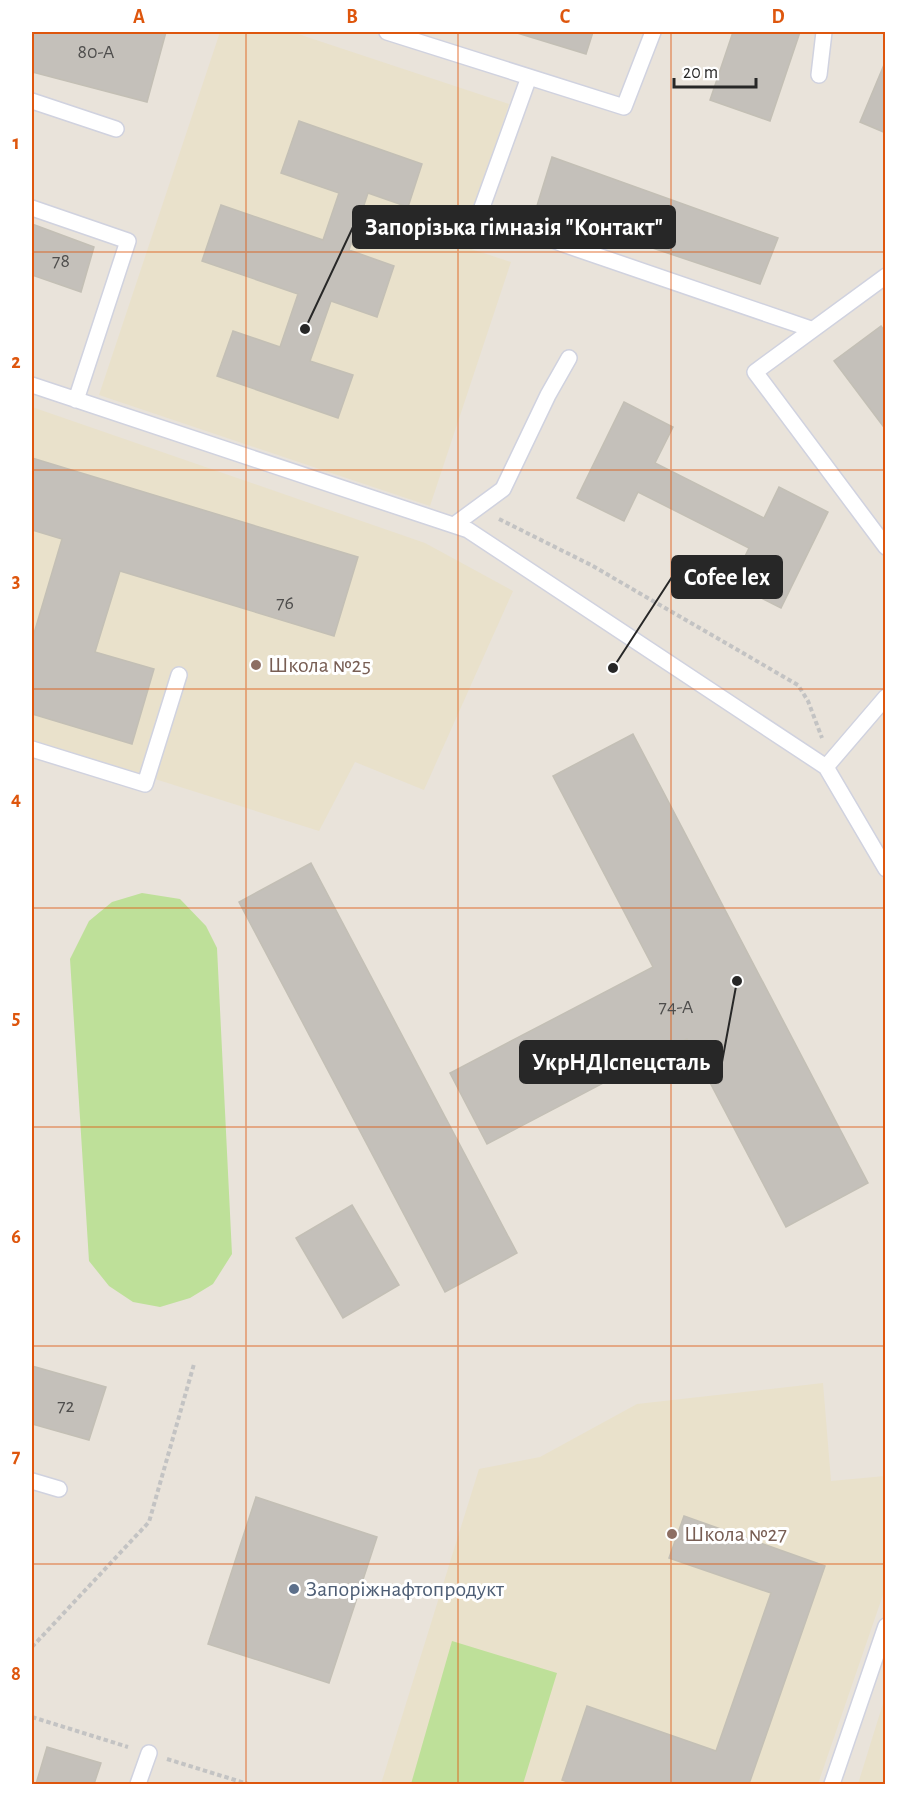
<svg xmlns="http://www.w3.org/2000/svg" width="917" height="1816" font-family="'Alegreya Sans',sans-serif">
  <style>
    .education { fill: #e9e1cb }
    .pitch { fill: #bee099 }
    .building { fill: #c4c0ba; stroke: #c3bfb5; stroke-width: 1.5 }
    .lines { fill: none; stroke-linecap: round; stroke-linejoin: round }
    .lane-casing { stroke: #d0d2df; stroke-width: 18 }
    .path { stroke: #c3c3c3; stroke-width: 4; stroke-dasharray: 4.5 3; stroke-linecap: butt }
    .lane { stroke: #fff; stroke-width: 15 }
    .grid { fill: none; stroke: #de560d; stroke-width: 1.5; stroke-opacity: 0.55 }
    .education-dot { fill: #8d6e63; stroke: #fff; stroke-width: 2 }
    .service-dot { fill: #5c6f8a; stroke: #fff; stroke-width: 2 }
    .labels { text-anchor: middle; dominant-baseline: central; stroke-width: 6; stroke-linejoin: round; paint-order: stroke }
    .number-label { font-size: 20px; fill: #4e4d4c }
    .education-label { font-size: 22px; fill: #785e54; stroke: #fff; text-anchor: start }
    .service-label { font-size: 22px; fill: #4e5e75; stroke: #fff; text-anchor: start }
    .leader { fill: none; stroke: #272727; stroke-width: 2 }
    .callout-dot { fill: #272727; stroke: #fff; stroke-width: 2 }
    .callout { fill: #272727; stroke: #272727; stroke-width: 2 }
    .callout-label { font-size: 24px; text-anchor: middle; font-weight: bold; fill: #fff }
    .neatline { fill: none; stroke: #de560d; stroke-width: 2 }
    .grid-label { font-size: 20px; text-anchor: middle; font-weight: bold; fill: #de560d }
  </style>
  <rect width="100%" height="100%" fill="#e9e3da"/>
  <path class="education" d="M 220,32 L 292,32 L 509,104 L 462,246 L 511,262 L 430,506 L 99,395 Z
    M 32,407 L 425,543 L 513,591 L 424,790 L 355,762 L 319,831 L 32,740 Z
    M 823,1383 L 831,1481 L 885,1476 L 886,1586 L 818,1784 L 381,1784 L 479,1469 L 540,1457 L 637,1404 Z
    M 885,1697 L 885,1784 L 858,1784 Z"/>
  <path class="pitch" d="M 142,893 L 180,899 L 206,926 L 217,948 L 232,1254 L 213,1284 L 190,1298 L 160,1307 L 133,1302 L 109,1286 L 89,1261 L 70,959 L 89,921 L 112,902 Z
    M 452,1641 L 557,1673 L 523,1784 L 411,1784 Z"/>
  <path class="building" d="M 32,32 L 166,32 L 147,102 L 32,72 Z
    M 514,32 L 593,32 L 586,54 Z
    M 733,32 L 800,32 L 770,121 L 710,100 Z
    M 886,60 L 886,133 L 860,122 Z
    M 299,121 L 422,164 L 408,207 L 368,193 L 349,250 L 394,266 L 377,317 L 331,301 L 310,361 L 353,375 L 338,418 L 217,376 L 233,331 L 280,347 L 298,294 L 202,261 L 221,205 L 323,240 L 339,193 L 281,173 Z
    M 552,157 L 778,238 L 760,284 L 536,209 Z
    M 32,224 L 94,247 L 81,292 L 32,275 Z
    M 881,326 L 886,333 L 886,430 L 834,361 Z
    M 624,402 L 673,427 L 655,463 L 764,518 L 779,487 L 828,512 L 781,608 L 732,583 L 749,548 L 638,492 L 624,521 L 577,498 Z
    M 32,458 L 358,557 L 334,636 L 120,571 L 95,652 L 154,669 L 132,744 L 32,714 L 32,640 L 62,539 L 32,530 Z
    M 633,734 L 868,1183 L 786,1227 L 687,1039 L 487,1144 L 450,1073 L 653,967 L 553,776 Z
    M 311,863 L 517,1253 L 445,1292 L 239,902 Z
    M 352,1205 L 399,1285 L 343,1318 L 296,1238 Z
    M 32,1366 L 106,1387 L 89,1440 L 32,1424 Z
    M 256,1497 L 377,1537 L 329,1683 L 208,1644 Z
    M 684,1516 L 825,1566 L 749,1784 L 574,1784 L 562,1780 L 587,1706 L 716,1751 L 771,1593 L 669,1558 Z
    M 47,1747 L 101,1763 L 94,1784 L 36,1784 Z"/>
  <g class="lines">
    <defs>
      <path id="lane" d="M 387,32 L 624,107 L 653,32
        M 819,75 L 824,32
        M 529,77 L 481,210 L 563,244 L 811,329
        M 32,101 L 116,129
        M 32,208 L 128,241 L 76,400
        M 886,276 L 755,372 L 886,547
        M 32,385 L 468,530 L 826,767 L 886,869
        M 454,525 L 503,489 L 548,395 L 569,358
        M 32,749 L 145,784 L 179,675
        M 826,767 L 886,697
        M 32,1481 L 59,1489
        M 138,1784 L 149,1753
        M 832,1784 L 886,1626"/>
    </defs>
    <use href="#lane" class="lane-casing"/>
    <path class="path" d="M 499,519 L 591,565 L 798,685 L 808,701 L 822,738
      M 32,1647 L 149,1522 L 194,1364
      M 32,1717 L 128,1747
      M 167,1759 L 248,1784"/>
    <use href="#lane" class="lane"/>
  </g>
  <path class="grid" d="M 246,32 L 246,1784M 458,32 L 458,1784M 671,32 L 671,1784M 32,252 L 886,252M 32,470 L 886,470M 32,689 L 886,689M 32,908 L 886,908M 32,1127 L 886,1127M 32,1346 L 886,1346M 32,1564 L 886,1564"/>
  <g class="education-dot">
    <circle cx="256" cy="665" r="6"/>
    <circle cx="672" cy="1534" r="6"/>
  </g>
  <circle class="service-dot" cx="294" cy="1589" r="6"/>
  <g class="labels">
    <g class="number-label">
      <text x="96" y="52">80-А</text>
      <text x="61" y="261">78</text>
      <text x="285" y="603">76</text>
      <text x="676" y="1007">74-А</text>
      <text x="66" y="1406">72</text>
    </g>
    <g class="education-label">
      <text x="268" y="665">Школа №25</text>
      <text x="684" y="1534">Школа №27</text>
    </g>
    <g class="service-label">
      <text x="306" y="1589">Запоріжнафтопродукт</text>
    </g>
  </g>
  <path class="leader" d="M305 329L353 227M613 668L672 577M737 981L722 1062"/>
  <g class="callout-dot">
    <circle cx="305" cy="329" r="6"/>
    <circle cx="613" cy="668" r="6"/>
    <circle cx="737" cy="981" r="6"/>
  </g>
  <g class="callout">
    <rect x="353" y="206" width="322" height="42" rx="6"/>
    <rect x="672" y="556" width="110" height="42" rx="6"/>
    <rect x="520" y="1041" width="202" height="42" rx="6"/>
  </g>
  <g class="callout-label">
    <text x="514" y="235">Запорізька гімназія "Контакт"</text>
    <text x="727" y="585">Cofee lex</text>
    <text x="621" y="1070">УкрНДІспецсталь</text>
  </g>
  <rect width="917" height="1816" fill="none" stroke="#ffffff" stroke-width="66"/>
  <path d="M674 78v9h82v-9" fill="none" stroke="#272727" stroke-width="3"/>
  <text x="683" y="78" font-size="18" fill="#272727" stroke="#ffffff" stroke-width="4.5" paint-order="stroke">20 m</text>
  <rect x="33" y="33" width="851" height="1750" class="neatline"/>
  <g class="grid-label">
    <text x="139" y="23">A</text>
    <text x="352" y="23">B</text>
    <text x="565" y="23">C</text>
    <text x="778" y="23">D</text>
    <text x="16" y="149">1</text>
    <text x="16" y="368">2</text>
    <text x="16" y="587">3</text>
    <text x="16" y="805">4</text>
    <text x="16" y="1024">5</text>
    <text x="16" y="1243">6</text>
    <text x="16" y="1462">7</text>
    <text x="16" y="1680">8</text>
  </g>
</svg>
